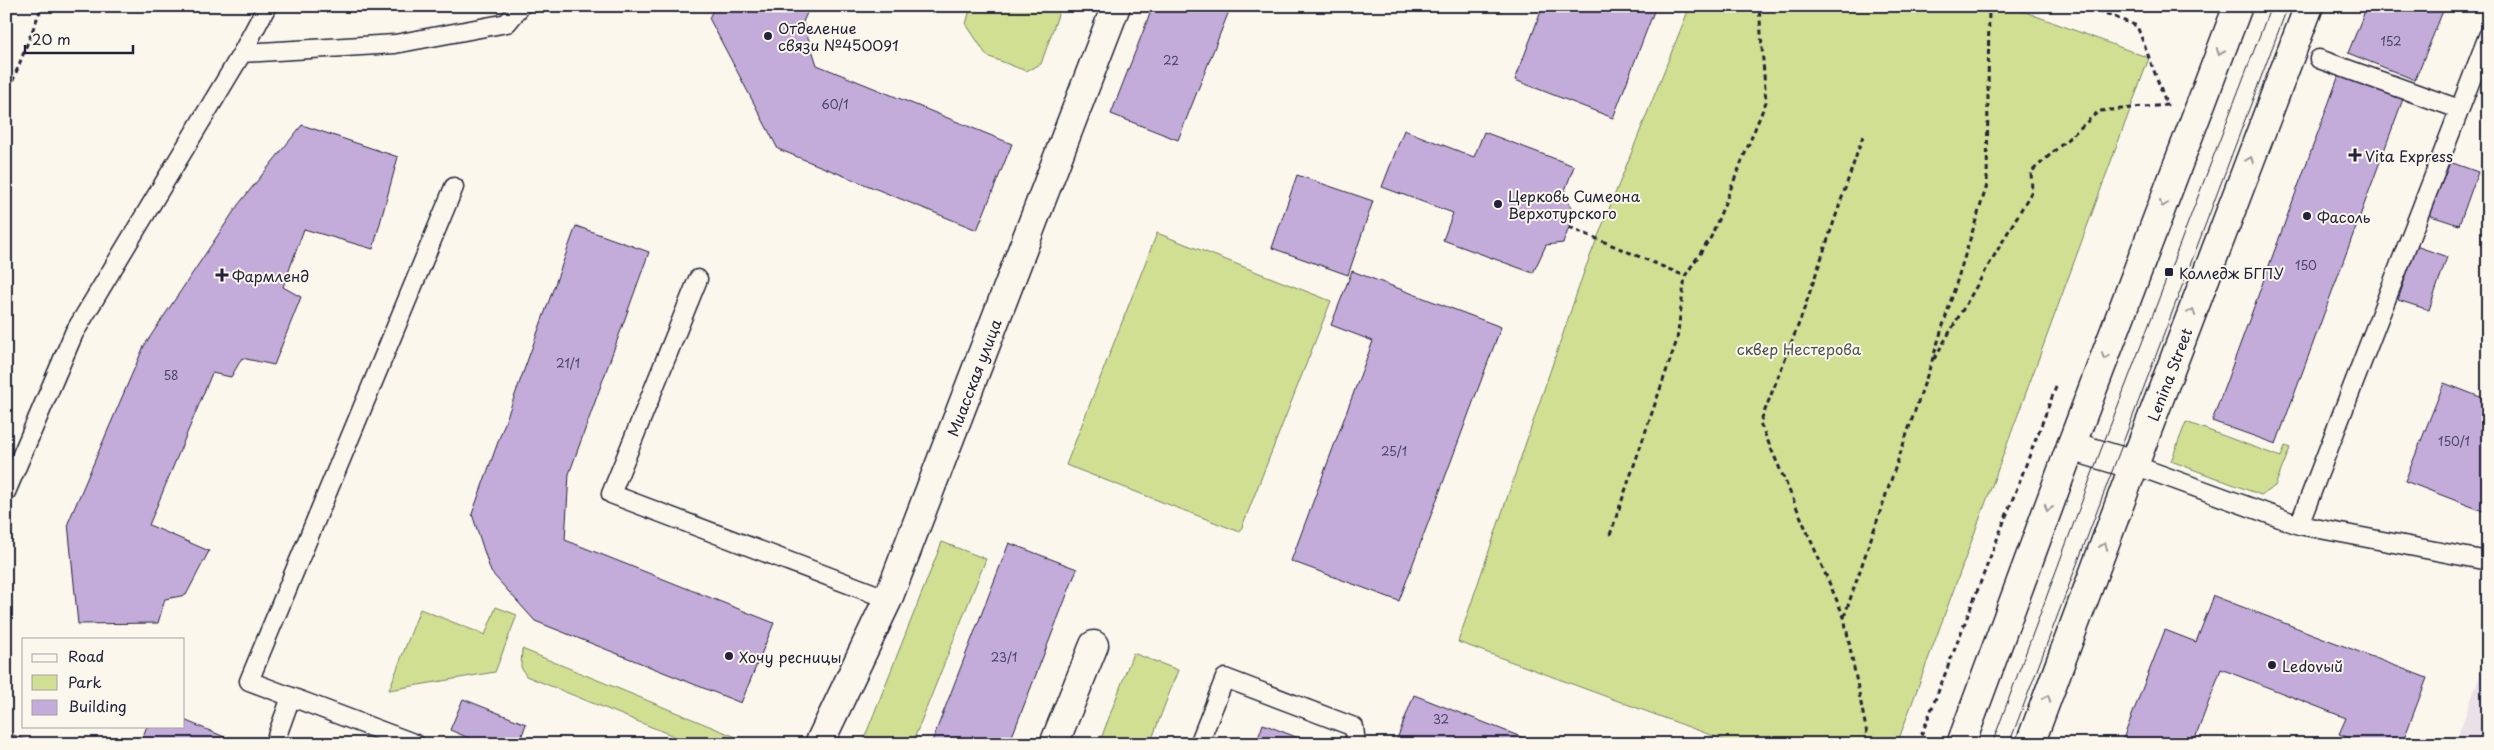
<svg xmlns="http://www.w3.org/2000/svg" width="2494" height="750" font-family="'Playpen Sans',sans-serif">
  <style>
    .built { fill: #eae0e7 }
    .green { fill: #d0df92; stroke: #798066 }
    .building { fill: #c4acda; stroke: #22223b }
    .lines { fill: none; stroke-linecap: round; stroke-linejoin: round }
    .service-casing { stroke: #22223b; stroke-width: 21 }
    .minor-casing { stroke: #22223b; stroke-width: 31 }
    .tertiary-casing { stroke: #22223b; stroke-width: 31 }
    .path { stroke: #22223b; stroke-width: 3; stroke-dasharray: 5 4; stroke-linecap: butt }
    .service { stroke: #fbf7ec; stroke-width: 18 }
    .minor { stroke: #fbf7ec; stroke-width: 28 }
    .tertiary { stroke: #fbf7ec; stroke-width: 28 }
    .tram { stroke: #22223b; stroke-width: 1 }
    .oneway { stroke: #99979c }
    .poi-dot { fill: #22223b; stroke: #fbf7ec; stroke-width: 2 }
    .labels { text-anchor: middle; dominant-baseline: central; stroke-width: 4; stroke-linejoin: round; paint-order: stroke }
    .number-label { font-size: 12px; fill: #4a4463 }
    .poi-label { font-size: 15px; fill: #22223b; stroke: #fbf7ec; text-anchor: start }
    .park-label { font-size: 15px; fill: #4e5151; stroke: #fbf7ec }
    .street-label { font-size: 15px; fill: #22223b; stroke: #fbf7ec }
  </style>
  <rect width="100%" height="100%" fill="#fbf7ec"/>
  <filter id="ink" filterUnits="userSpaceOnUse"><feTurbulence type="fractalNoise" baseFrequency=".02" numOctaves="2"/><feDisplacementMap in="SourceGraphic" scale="10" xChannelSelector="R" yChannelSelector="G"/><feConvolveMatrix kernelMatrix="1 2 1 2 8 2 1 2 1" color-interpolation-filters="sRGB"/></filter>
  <g filter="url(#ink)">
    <path class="built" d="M 2488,653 L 2488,744 L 2455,744 Z"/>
    <path class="green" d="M 971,6 L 1061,6 L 1041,64 L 1026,71 L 987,56 L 966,24 Z
      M 1690,6 L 2009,6 L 2149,58 L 1897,744 L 1735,744 L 1458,642 L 1585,269 Z
      M 1157,233 L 1331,301 L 1240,532 L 1066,465 Z
      M 2186,422 L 2281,457 L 2285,446 L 2290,448 L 2275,486 L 2261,495 L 2171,461 Z
      M 942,542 L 986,559 L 912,744 L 862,744 Z
      M 496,607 L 517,615 L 495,672 L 389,690 L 420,609 L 485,635 Z
      M 522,649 L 753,744 L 674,744 L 676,737 L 526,676 L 521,667 Z
      M 1133,653 L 1178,670 L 1150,744 L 1099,744 Z"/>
    <path class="building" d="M 715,6 L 810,6 L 803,22 L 817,65 L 1012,144 L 977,230 L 778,149 L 709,18 Z
      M 1153,6 L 1231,6 L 1178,140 L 1111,114 Z
      M 1543,6 L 1656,6 L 1613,118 L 1515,80 Z
      M 2367,6 L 2445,6 L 2415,80 L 2348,53 Z
      M 2339,75 L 2403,99 L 2276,444 L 2212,421 Z
      M 302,125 L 398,157 L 373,249 L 304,229 L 283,287 L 301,297 L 274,365 L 242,358 L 231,377 L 212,373 L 149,525 L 209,551 L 186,595 L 165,599 L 158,623 L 78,624 L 68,523 L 144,346 L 238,205 Z
      M 1404,130 L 1474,157 L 1484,132 L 1574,166 L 1563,196 L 1575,212 L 1563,243 L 1546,245 L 1533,273 L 1443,240 L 1453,213 L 1382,187 Z
      M 2447,161 L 2478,172 L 2459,225 L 2428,215 Z
      M 1297,175 L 1373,201 L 1348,275 L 1272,248 Z
      M 576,226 L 649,252 L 569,474 L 565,540 L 774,623 L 741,703 L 535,621 L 491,572 L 472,514 Z
      M 2416,246 L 2447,257 L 2429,310 L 2398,300 Z
      M 1352,271 L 1501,327 L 1399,601 L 1291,561 L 1373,341 L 1331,325 Z
      M 2444,383 L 2488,400 L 2488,513 L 2405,481 Z
      M 1009,543 L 1077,569 L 1009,744 L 931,744 Z
      M 2214,596 L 2427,678 L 2402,744 L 2365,744 L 2339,734 L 2346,718 L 2221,669 L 2193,744 L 2121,744 L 2165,630 L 2196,642 Z
      M 1414,695 L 1539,744 L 1395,744 Z
      M 463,699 L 526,724 L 519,744 L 483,744 L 450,730 Z
      M 184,720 L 227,738 L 225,744 L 140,744 L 147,726 L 184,726 Z
      M 1263,724 L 1314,744 L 1256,744 Z
      M 6,732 L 36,744 L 6,744 Z"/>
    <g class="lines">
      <defs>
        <path id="service" d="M 242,53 L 395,44 L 507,23 L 521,6
          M 2319,59 L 2459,109
          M 698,279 L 611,494 L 888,599
          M 2134,465 L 2299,525 L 2488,36
          M 6,492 L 74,333 L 242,53 L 267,6
          M 2299,525 L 2488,561
          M 274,744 L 291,697
          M 416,744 L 249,681 L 454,187
          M 1199,744 L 1225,678 L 1354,727 L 1356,744"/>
        <g id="minor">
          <path id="s1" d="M 819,744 L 888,599 L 1116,6"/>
          <path d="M 1054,744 L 1094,645"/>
        </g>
        <g id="tertiary">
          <path d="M 2071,446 L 2134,465"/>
          <path d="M 1961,744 L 2071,446 L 2238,6"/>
          <path id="s2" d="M 2030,744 L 2134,465 L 2309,6"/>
        </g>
      </defs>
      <use href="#service" class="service-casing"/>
      <use href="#minor" class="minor-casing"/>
      <use href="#tertiary" class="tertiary-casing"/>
      <path class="path" d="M 6,98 L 42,6
        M 1863,136 L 1801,318 L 1760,423 L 1844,617 L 1869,744
        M 1569,227 L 1685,276
        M 1934,359 L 2032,191 L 2031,172 L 2099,111 L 2167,105 L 2137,26 L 2087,6
        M 1610,535 L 1677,340 L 1685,276 L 1711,237 L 1766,102 L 1759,6
        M 1844,617 L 1931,364 L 1987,185 L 1989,6
        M 1918,744 L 2056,387"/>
      <use href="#service" class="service"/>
      <use href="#minor" class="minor"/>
      <use href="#tertiary" class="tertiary"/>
      <path class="tram" d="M 1992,744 L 2099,455 L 2271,6
        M 2009,744 L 2288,6"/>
    </g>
    <defs><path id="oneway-chevron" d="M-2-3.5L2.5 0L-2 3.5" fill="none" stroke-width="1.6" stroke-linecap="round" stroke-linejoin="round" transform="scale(1.25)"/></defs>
    <g class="oneway">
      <use href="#oneway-chevron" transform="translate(2220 52) rotate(111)"/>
      <use href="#oneway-chevron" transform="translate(2250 160) rotate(-69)"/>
      <use href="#oneway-chevron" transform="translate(2163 204) rotate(111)"/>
      <use href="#oneway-chevron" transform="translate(2192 312) rotate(-69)"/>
      <use href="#oneway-chevron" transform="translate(2105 356) rotate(111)"/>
      <use href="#oneway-chevron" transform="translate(2048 508) rotate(110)"/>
      <use href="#oneway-chevron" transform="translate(2104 546) rotate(-70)"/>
      <use href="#oneway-chevron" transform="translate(2047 698) rotate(-70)"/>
    </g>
  </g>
  <g class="poi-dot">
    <circle cx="768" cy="36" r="5"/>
    <path d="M2352.5 147.5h5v5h5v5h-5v5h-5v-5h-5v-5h5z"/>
    <circle cx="1498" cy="204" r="5"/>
    <circle cx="2307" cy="216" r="5"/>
    <rect x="2164" y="267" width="10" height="10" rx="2.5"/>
    <path d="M219.5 267.5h5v5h5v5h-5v5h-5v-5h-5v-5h5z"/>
    <circle cx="729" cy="656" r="5"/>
    <circle cx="2272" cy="665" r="5"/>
  </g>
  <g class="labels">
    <g class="number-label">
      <text x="2391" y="41">152</text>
      <text x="1171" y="60">22</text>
      <text x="835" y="104">60/1</text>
      <text x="2306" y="265">150</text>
      <text x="568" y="363">21/1</text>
      <text x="171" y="375">58</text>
      <text x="2454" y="441">150/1</text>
      <text x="1394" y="451">25/1</text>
      <text x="1004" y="657">23/1</text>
      <text x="1441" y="719">32</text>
    </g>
    <g class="poi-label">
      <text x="778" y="27">Отделение<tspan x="778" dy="17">связи №450091</tspan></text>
      <text x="2365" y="155">Vita Express</text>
      <text x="1508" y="195">Церковь Симеона<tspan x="1508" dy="17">Верхотурского</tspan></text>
      <text x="2317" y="216">Фасоль</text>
      <text x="2179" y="272">Колледж БГПУ</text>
      <text x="232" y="275">Фармленд</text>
      <text x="739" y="656">Хочу ресницы</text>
      <text x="2282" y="665">Ledovый</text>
    </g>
    <g class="park-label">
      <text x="1799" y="348">сквер Нестерова</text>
    </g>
    <g class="street-label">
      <text stroke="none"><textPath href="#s2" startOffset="395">Lenina Street</textPath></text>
      <text stroke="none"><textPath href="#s1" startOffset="398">Миасская улица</textPath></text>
    </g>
  </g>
  <rect width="2494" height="750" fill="none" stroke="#fbf7ec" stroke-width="25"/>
  <rect x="12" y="12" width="2469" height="725" fill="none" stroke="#22223b" stroke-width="2" filter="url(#ink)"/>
  <rect x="22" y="638" width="162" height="90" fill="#fbf7ec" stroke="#a4a2a5"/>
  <rect x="32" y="654" width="25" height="8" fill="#fbf7ec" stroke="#a4a2a5"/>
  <text x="68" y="662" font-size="15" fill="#22223b">Road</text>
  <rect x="32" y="675" width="25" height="15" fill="#d0df92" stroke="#a4a2a5"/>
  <text x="68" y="688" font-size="15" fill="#22223b">Park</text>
  <rect x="32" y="700" width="25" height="15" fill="#c4acda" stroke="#a4a2a5"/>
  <text x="68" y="712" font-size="15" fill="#22223b">Building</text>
  <path d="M25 45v8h108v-8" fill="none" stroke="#22223b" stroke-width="2.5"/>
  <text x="32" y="45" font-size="15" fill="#22223b" stroke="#fbf7ec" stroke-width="4" paint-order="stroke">20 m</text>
</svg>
